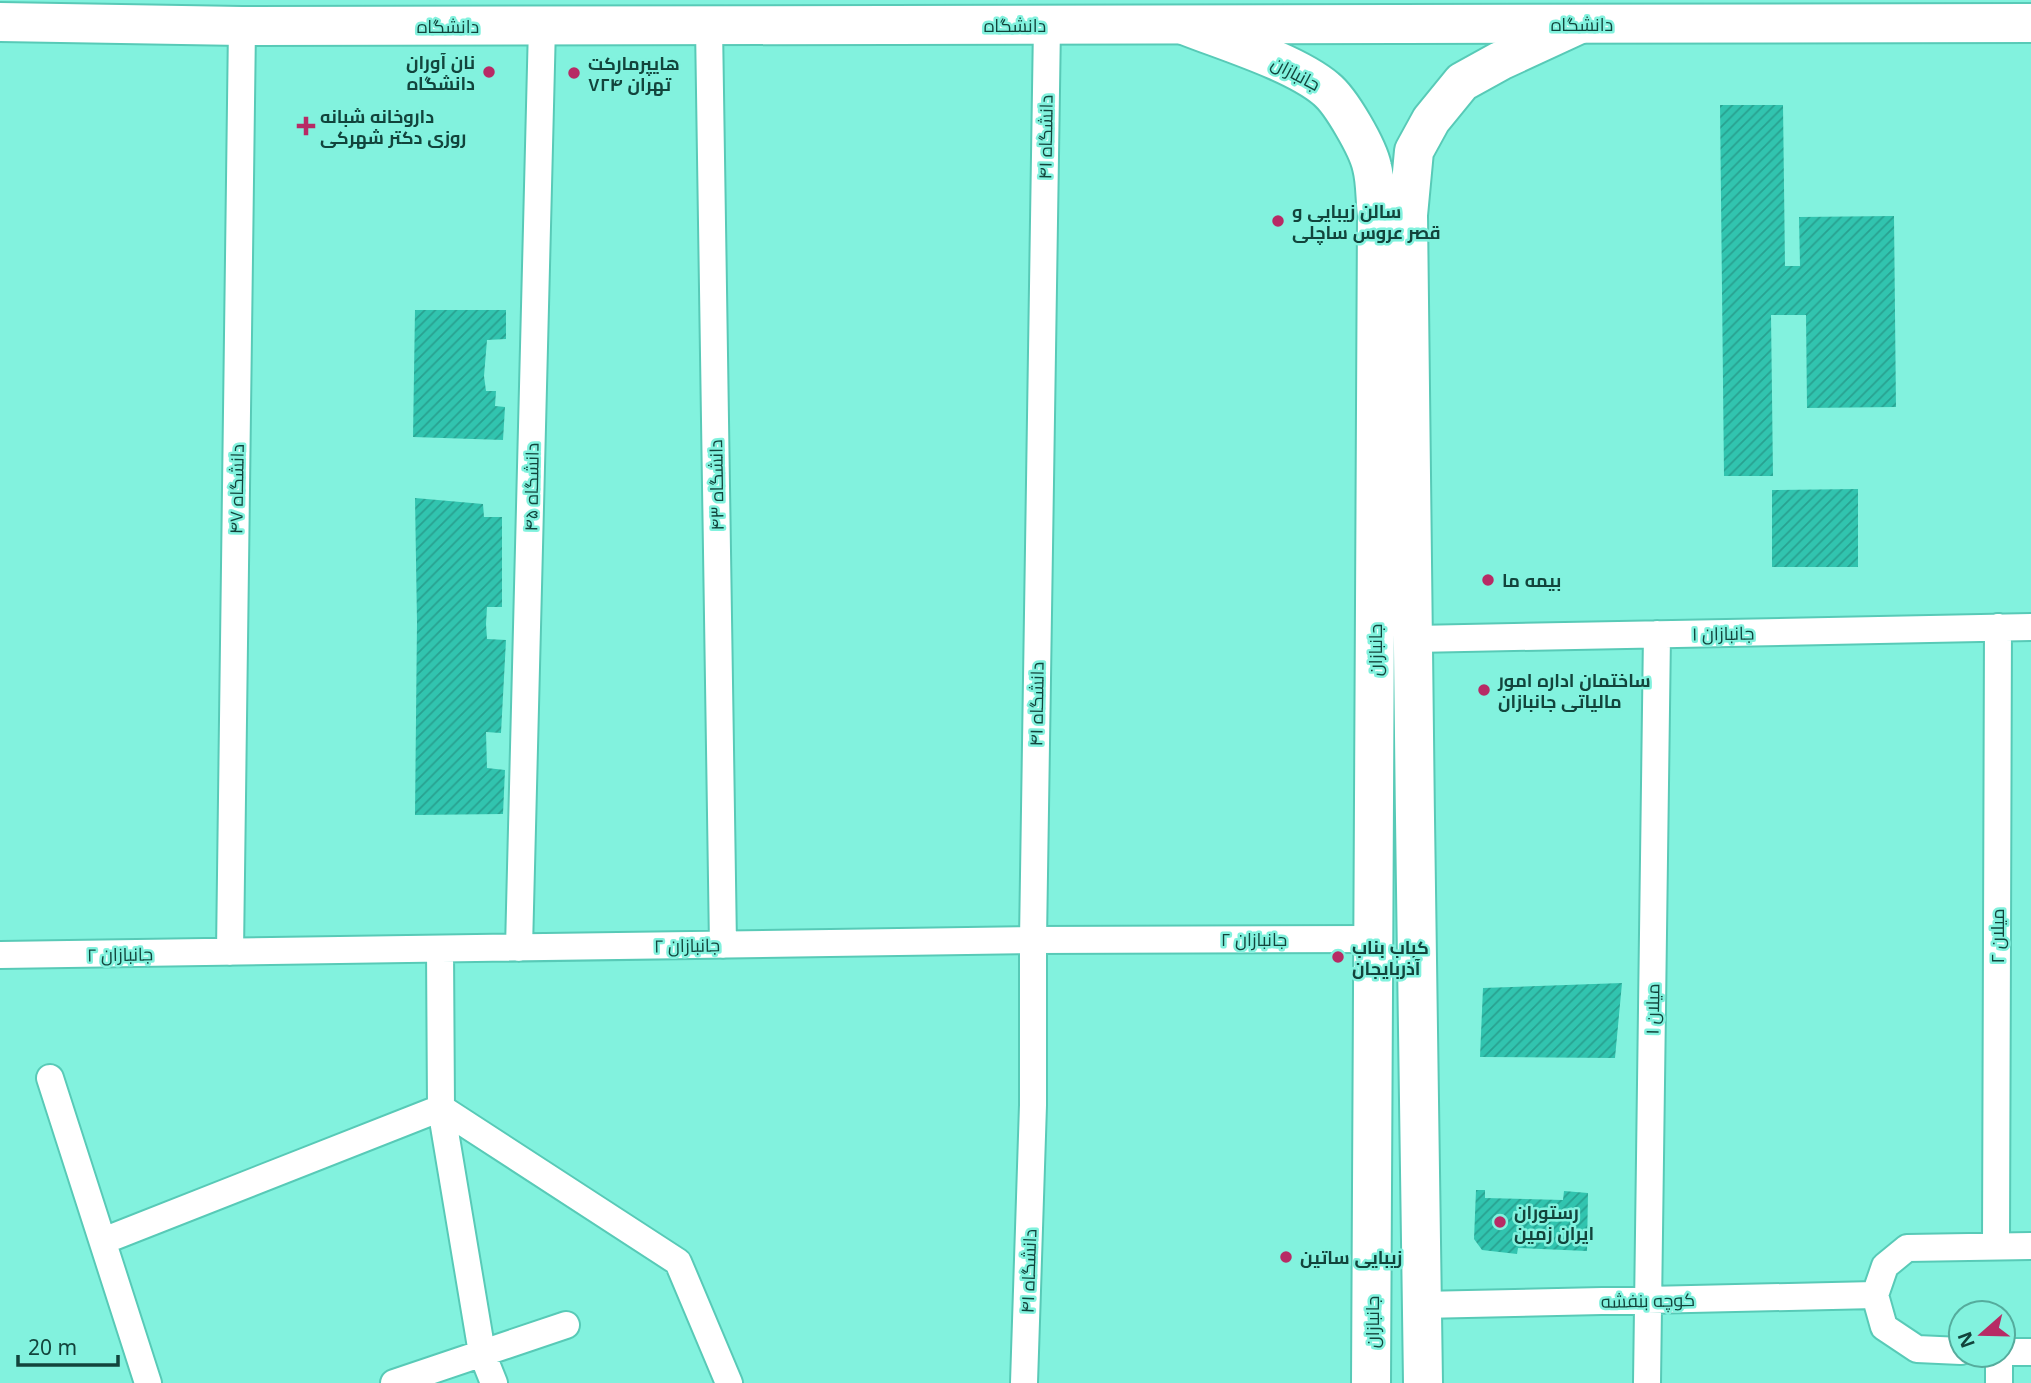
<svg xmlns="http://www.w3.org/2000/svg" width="2031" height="1383" font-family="'Noto Sans',Cairo,sans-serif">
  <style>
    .building { fill: url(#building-hatch) }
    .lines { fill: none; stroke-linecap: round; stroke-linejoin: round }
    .minor-casing { stroke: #58cab7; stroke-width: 30 }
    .secondary-casing { stroke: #58cab7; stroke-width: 42 }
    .primary-casing { stroke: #58cab7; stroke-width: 42 }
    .minor { stroke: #fff; stroke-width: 26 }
    .secondary { stroke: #fff; stroke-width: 38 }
    .primary { stroke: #fff; stroke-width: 38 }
    .poi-dot { fill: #b72b65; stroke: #82f2de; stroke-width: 2.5 }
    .labels { text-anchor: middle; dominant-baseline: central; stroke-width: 5; stroke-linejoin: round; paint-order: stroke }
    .street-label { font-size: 18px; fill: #12443c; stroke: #82f2de }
    .poi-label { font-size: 18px; font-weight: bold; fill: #12443c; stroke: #82f2de; text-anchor: start }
  </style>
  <defs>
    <pattern id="building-hatch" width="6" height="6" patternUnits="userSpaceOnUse" patternTransform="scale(1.75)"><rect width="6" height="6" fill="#31c4af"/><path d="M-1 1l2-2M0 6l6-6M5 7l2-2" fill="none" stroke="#28a190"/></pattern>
  </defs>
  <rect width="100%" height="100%" fill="#82f2de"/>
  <path class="building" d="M 1720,105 L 1783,105 L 1785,266 L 1800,266 L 1799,217 L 1894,216 L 1896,407 L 1807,408 L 1806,315 L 1771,315 L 1773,476 L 1724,476 Z
    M 415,310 L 506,310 L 506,339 L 487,340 L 484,376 L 486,391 L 496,391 L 495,406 L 505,407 L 503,440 L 413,437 Z
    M 1858,489 L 1858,567 L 1772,567 L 1772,490 Z
    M 415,498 L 483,504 L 484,517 L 502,517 L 502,607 L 487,607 L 486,624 L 487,639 L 506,640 L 501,733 L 486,732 L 487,768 L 505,770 L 503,814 L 415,815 L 417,622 Z
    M 1622,983 L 1615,1058 L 1480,1057 L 1483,988 Z
    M 1476,1190 L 1485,1190 L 1485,1198 L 1563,1200 L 1564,1191 L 1588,1193 L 1587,1251 L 1518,1248 L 1517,1254 L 1482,1250 L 1474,1239 Z"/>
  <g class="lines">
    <defs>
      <path id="minor" d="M 709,26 L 723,945
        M 1415,639 L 2031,627
        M 519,948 L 542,26
        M 440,949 L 441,1108 L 482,1353 L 494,1383
        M 230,952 L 242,26
        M 0,955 L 1033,940 L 1374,939
        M 50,1078 L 148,1383
        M 441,1108 L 678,1262 L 729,1383
        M 103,1241 L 441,1108
        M 1996,1245 L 1998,627
        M 1421,1305 L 1875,1295
        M 1961,1351 L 1917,1349 L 1884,1327 L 1875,1295 L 1885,1266 L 1907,1248 L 2031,1246
        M 2003,1352 L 2031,1352
        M 394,1383 L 566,1325
        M 1024,1383 L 1033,1105 L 1033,940 L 1047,25
        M 1647,1383 L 1657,634
        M 1999,1383 L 1999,1355"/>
      <path id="secondary" d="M 1184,25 C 1224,41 1294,62 1326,89 C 1341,101 1368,148 1372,167 C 1376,182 1375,199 1377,215 L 1371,1383
        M 1423,1383 C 1415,994 1414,604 1408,215 L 1414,151 L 1431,120 L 1462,82 L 1500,61 L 1580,24"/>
      <path id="primary" d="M 0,22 L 242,26 L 2031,23"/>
    </defs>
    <use href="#minor" class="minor-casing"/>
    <use href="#secondary" class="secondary-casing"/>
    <use href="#primary" class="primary-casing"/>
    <use href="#minor" class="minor"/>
    <use href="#secondary" class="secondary"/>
    <use href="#primary" class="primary"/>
  </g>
  <g class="poi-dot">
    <circle cx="489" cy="72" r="7"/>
    <circle cx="574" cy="73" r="7"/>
    <path d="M302.5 115.5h7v7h7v7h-7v7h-7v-7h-7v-7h7z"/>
    <circle cx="1278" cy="221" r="7"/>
    <circle cx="1488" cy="580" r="7"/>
    <circle cx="1484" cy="690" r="7"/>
    <circle cx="1338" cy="957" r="7"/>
    <circle cx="1500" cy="1222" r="7"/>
    <circle cx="1286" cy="1257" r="7"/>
  </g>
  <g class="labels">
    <g class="street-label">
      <text x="1582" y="24">دانشگاه</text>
      <text x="1015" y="25">دانشگاه</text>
      <text x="448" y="26">دانشگاه</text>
      <text transform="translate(1296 73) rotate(28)">جانبازان</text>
      <text transform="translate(1045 137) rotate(-89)">دانشگاه ۴۱</text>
      <text transform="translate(716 485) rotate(-91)">دانشگاه ۴۳</text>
      <text transform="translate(531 487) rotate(-89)">دانشگاه ۴۵</text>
      <text transform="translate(236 489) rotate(-89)">دانشگاه ۴۷</text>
      <text transform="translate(1723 633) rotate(-1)">جانبازان ۱</text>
      <text transform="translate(1375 650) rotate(-90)">جانبازان</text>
      <text transform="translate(1036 704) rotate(-89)">دانشگاه ۴۱</text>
      <text transform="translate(1997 936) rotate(-90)">میلان ۲</text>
      <text x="1254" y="939">جانبازان ۲</text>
      <text transform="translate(687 945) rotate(-1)">جانبازان ۲</text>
      <text transform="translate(120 954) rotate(-1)">جانبازان ۲</text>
      <text transform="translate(1652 1009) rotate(-89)">میلان ۱</text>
      <text transform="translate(1028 1271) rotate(-88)">دانشگاه ۴۱</text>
      <text transform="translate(1648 1300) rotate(-1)">کوچه بنفشه</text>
      <text transform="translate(1372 1322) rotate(-90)">جانبازان</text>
    </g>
    <g class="poi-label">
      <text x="475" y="62" text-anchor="end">نان آوران<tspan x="475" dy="21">دانشگاه</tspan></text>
      <text x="588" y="63">هایپرمارکت<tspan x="588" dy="21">تهران ۷۲۴</tspan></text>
      <text x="320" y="116">داروخانه شبانه<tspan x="320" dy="21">روزی دکتر شهرکی</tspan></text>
      <text x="1292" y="211">سالن زیبایی و<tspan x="1292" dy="21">قصر عروس ساچلی</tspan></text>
      <text x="1502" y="580">بیمه ما</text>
      <text x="1498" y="680">ساختمان اداره امور<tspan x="1498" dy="21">مالیاتی جانبازان</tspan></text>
      <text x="1352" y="947">کباب بناب<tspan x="1352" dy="21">آذربایجان</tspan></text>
      <text x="1514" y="1212">رستوران<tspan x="1514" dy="21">ایران زمین</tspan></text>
      <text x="1300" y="1257">زیبایی ساتین</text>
    </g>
  </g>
  <g transform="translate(1982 1334) rotate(250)"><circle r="33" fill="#82f2de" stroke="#55ac9d" stroke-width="2"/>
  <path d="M0-5L12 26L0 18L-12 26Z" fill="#b72b65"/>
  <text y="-10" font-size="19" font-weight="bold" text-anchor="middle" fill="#12443c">N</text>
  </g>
  <path d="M18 1355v10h100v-10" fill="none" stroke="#12443c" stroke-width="3.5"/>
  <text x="28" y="1355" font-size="21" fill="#12443c" stroke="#82f2de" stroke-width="5" paint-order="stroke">20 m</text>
</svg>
